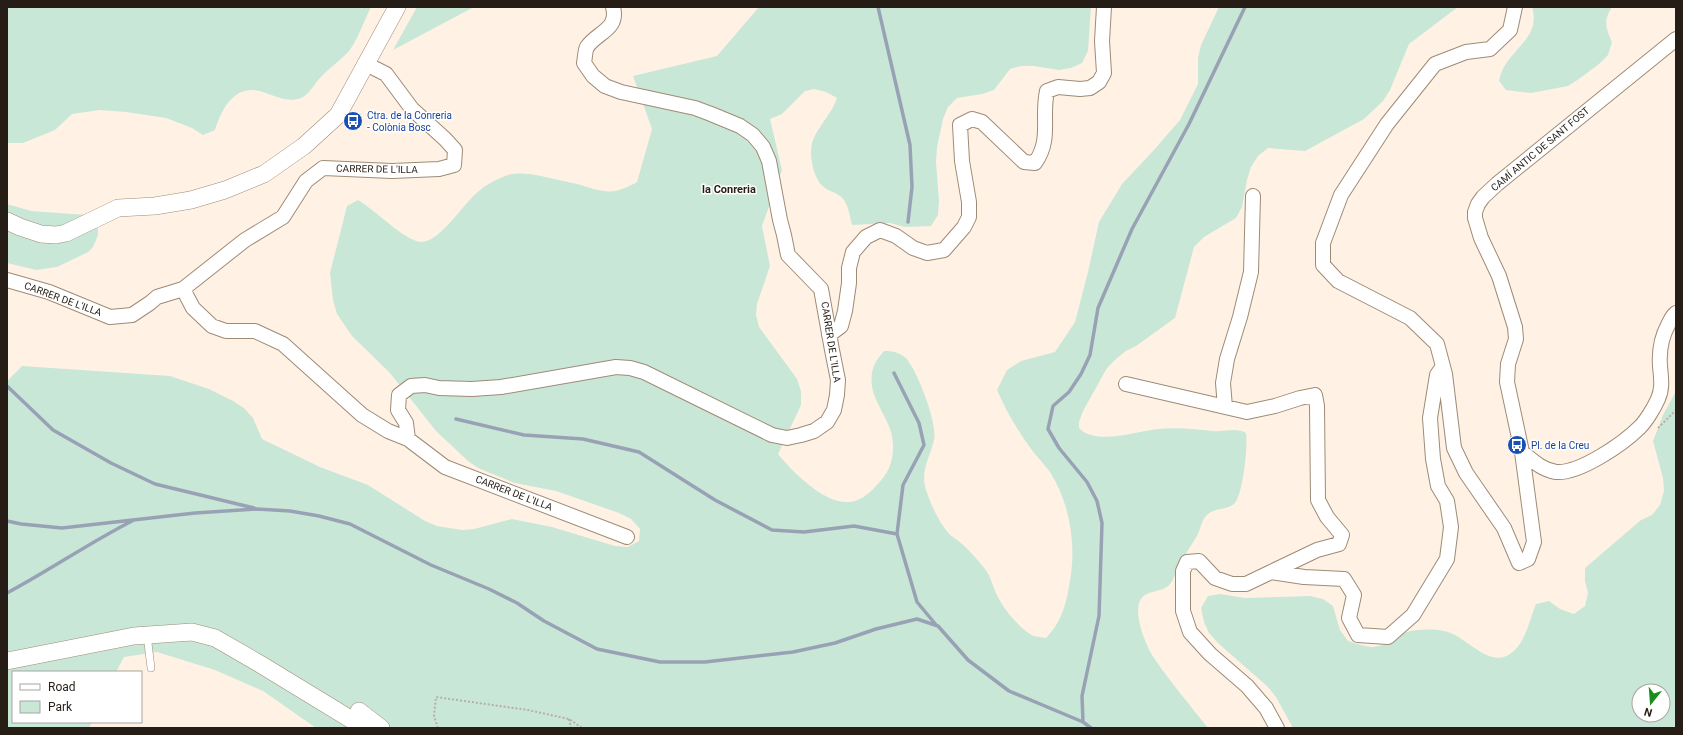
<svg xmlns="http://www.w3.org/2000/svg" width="1683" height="735" font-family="Roboto,sans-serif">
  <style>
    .green { fill: #c9e7d7; fill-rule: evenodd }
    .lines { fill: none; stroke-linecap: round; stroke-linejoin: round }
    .stream { stroke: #99a2b5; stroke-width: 3.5 }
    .service-casing { stroke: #9e8b76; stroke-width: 8 }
    .minor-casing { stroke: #9e8b76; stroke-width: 16 }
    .tertiary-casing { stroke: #9e8b76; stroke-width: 18 }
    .path { stroke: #b9aea2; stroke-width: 2; stroke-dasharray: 2 2; stroke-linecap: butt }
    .service { stroke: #fff; stroke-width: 7 }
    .minor { stroke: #fff; stroke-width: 14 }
    .tertiary { stroke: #fff; stroke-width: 17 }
    .labels { text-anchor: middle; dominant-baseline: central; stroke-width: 3; stroke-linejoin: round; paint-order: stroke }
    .transit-label { font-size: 10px; fill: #164399; stroke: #fff; text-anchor: start }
    .street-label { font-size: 10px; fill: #261e16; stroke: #fff }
    .neighbourhood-label { font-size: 11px; font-weight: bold; fill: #261e16; stroke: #fff }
  </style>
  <rect width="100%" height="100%" fill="#fff2e5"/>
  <path class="green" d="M 7,7 L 371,7 C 365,19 357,41 349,51 C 340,61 329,68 320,78 C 314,84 310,94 301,98 C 288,103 275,96 263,92 C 235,83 222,108 215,130 L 203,135 L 192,128 L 166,118 L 126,112 L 100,110 L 72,114 L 55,130 L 23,143 L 7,143 Z
    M 417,7 L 474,7 L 393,50 Z
    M 759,7 L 1091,7 L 1088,51 L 1082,63 L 1071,68 L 1059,70 L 1034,66 L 1021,66 L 1010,69 L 994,90 L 982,94 L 957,98 L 948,107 L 943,119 L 937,147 L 936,162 L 939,201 L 938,215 L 931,226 L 905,227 L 890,223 L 852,225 C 850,218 849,208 845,202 C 841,193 832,193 825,188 C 813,180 808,153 813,140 C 819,125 831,115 837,98 L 826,92 L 814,89 L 805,91 L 782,114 L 770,119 L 782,170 L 762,226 L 770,266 L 757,304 L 756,315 L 759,327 L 797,379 L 801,391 L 801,405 L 778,454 C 793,472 824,504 849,502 C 858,502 869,494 875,487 C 887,475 893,464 893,447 C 894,424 876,408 872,387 C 870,371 874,362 884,351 C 892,351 899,352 906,358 C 917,370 938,424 934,440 C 930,458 920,470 926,490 C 931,505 939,523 950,535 C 954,538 959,541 962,544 C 971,552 978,560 985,569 C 990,575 993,586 996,593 C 1002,607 1020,630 1034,636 C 1037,637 1042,637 1046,638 C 1060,624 1066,606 1069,586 C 1077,549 1071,505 1050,472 C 1045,465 1039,459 1034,453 C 1028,445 1022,436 1017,428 C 1009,416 1003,403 997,390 L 1007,370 L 1021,361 L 1055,352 L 1075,322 L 1088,272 L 1099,222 L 1122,184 L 1153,151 L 1180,120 L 1198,84 L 1198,58 L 1201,45 L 1219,7 L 1458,7 L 1409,44 L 1390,90 L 1383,101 L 1364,119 L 1305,151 L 1268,148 L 1258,156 L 1251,167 L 1247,180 L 1242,207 L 1236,218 L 1204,237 L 1194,247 L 1175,318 L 1136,346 L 1126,351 L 1116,359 L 1107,368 L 1083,411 L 1079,422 L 1079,428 C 1096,446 1137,431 1158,429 C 1177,427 1195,429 1213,431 C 1224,432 1236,427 1246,433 C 1248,445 1243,496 1234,504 C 1225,511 1213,507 1205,517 C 1200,524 1200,533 1195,539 C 1189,549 1183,558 1178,568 C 1175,573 1174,580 1170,584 C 1163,593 1148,589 1141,599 C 1132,612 1146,646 1154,658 C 1171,683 1190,705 1208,728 L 316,728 L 263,691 L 215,670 L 157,652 L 124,657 L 116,672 L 13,672 L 13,722 L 92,722 L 89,728 L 7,728 L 7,381 L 22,366 L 170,376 L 209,389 L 233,401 L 244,408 L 253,418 L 262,439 L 320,467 L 368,485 L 425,521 L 437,526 L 462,530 L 474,529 L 512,519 L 552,527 L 615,546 L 628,547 L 639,541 L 640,529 L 631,519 L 619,513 L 556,491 L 515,483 L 478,468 L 468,461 L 436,431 L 390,373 L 352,336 L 337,314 L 333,300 L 330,273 L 347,206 L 358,200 C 374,209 405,241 421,242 C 441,242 463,203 479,191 C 487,184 497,179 508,175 C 519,172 530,174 541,176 C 553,179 565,181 577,184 C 589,187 602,193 615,191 C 624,189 630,186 637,182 L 652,129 L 633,76 L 717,56 Z
    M 1532,7 L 1612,7 C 1603,21 1606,28 1612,42 L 1608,55 L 1599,64 L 1579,79 L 1568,86 L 1531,93 L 1506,90 L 1499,81 C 1500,77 1501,72 1503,69 C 1514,47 1541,36 1532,7 Z
    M 7,204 L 31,211 L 87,215 L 98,222 L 98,235 L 93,247 L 88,252 L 57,267 L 36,270 L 7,263 Z
    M 1676,391 L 1676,728 L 1293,728 L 1276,697 L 1268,687 L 1218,643 L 1209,633 L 1204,622 L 1201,608 L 1208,596 L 1220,594 L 1245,598 L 1310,596 L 1323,599 L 1333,606 L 1340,630 L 1348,641 C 1355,643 1363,646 1371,647 C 1387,647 1395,636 1407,632 C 1418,629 1433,629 1444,631 C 1463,634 1484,663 1504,657 C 1525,650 1529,620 1536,604 L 1549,601 L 1560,609 L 1574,614 L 1585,606 L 1588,593 L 1585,581 L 1585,568 L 1641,520 L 1652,515 L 1660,505 L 1664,491 L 1663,478 L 1653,441 L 1663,415 ZM 1639,691 L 1663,691 L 1663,715 L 1639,715 Z"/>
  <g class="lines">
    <path class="stream" d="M 878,7 L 910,145 L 912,187 L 908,222
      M 894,373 L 919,423 L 924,445 L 903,485 L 897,534
      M 7,386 L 53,430 L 111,463 L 155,484 L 254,508
      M 456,419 L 524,435 L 583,439 L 639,452 L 715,500 L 772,530 L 804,532 L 854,526 L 897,534 L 917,602 L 937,626
      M 7,521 L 21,524 L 62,528 L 195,513 L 257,509 L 290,511 L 319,516 L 350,524 L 431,565 L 489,589 L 517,603 L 544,621 L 597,649 L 660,662 L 705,662 L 793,652 L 835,643 L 876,629 L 917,619 L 938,626 L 968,660 L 1009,691 L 1083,722 L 1091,728
      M 7,593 C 50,570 89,543 132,521
      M 1083,722 L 1082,696 L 1099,616 L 1102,523 L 1097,501 L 1087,482 L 1059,448 L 1048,429 L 1053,406 L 1069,392 L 1081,374 L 1090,355 L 1098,308 L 1132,229 L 1189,124 L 1245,7"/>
    <defs>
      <path id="service" d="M 147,635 L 151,668"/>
      <path id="minor" d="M 1515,7 L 1510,30 L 1490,49 L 1466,52 L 1435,64 L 1387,124 L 1341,195 L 1323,243 L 1323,265 L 1338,281 L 1410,318 L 1437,344 L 1445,374 L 1454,448 L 1466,473 L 1504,528 L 1519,563 L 1528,559 L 1534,542 L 1522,452 L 1507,382 L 1508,364 L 1516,339 L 1515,327 L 1499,276 L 1481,238 L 1475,218 L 1475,212 L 1478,204 L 1483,197 L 1497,184 L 1676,39
        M 7,280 L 49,292 L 110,317 L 132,315 L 150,303 L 157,297 L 183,289 L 245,240 L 283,217 L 306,181 L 323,168 L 392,171 L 439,169 L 454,165 L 455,150 L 445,139 L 412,109 L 386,74 L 366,64
        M 183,289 L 193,308 L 212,326 L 226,331 L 255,331 L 283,344 L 362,415 L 388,431 L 408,439 L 445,467 L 627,537
        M 829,335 L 841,326 L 845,311 L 849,283 L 849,268 L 853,252 L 866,237 L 880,230 L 896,236 L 913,248 L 927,253 L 944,250 L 964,227 L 969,217 L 969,202 L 962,161 L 960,125 L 972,119 L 982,122 L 1024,162 L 1035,163 C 1052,139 1041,117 1047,91 L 1058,87 L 1080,89 L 1090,88 L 1099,82 L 1104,73 L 1102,41 L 1104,7
        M 1126,384 L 1247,412 L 1275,406 L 1300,398 L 1315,395 L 1317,406 L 1318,500 L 1327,517 L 1342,535 L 1339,544 L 1317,550 L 1271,572
        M 1225,407 L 1223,383 L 1227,359 L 1240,317 L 1251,272 L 1253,196
        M 408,439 L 406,423 L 398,410 L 399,395 L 411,386 L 425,385 L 439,388 L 472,389 L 501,387 L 616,367 L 630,368 L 644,372 L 772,435 L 787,438 L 801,435 L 814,431 L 827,422 L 834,410 L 837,395 L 838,380 L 832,350 L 821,289 L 788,255 L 784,235 L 780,220 L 769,161 L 763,147 L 753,135 L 740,126 L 711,114 L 695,108 L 621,92 L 605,86 L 593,76 L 584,63 C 585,58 585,51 587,47 C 597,32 619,30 613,7
        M 1522,452 C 1532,460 1542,470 1556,472 C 1579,474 1623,444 1640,427 C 1646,421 1654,408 1658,399 C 1663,388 1661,378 1660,366 C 1659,352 1661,338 1668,325 C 1670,321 1672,316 1676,313
        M 1277,728 L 1266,708 L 1247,686 L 1210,654 L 1190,632 L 1183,611 L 1183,571 L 1187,562 L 1199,561 L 1215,578 L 1232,584 L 1246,584 L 1271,572 L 1304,577 L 1344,579 L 1354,595 L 1349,618 L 1358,635 L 1388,637 L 1413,615 L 1447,559 L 1451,527 L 1447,501 L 1438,486 L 1433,459 L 1430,418 L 1437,375 L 1443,366"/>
      <path id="tertiary" d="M 7,221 L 20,227 L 41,234 L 56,235 L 66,233 L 118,208 L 155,206 L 191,200 L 225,190 L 264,174 L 304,146 L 338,115 L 397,7
        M 7,661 L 134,636 L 192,632 L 215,638 L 260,664 L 365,728
        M 359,711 L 381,728"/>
    </defs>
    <use href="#service" class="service-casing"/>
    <use href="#minor" class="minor-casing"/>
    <use href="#tertiary" class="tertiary-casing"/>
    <path class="path" d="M 1658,428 L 1676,410
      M 569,719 L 571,728
      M 438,728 L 434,716 L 436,697 L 528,710 L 569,719 L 582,728"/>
    <use href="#service" class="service"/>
    <use href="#minor" class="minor"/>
    <use href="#tertiary" class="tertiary"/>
  </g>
  <defs>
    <symbol id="bus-disc" viewBox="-11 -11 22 22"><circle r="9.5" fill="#1a4fb4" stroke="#fff"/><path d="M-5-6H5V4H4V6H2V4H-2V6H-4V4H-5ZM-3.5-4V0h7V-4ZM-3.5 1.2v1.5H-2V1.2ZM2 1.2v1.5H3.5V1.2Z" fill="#fff"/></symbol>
  </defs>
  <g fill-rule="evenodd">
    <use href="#bus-disc" x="342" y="110" width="22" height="22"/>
    <use href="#bus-disc" x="1506" y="434" width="22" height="22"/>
  </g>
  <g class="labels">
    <g class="transit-label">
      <text x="367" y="115">Ctra. de la Conreria<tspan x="367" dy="12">- Colònia Bosc</tspan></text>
      <text x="1531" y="445">Pl. de la Creu</text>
    </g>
    <g class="street-label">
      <text transform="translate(1540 149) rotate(-40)">CAMÍ ANTIC DE SANT FOST</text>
      <text transform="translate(377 169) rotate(1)">CARRER DE L'ILLA</text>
      <text transform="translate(63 299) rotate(20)">CARRER DE L'ILLA</text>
      <text transform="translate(831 342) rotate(81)">CARRER DE L'ILLA</text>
      <text transform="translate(514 493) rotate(21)">CARRER DE L'ILLA</text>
    </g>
    <g class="neighbourhood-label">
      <text x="729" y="189">la Conreria</text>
    </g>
  </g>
  <rect width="1683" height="735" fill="none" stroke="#261e16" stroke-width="16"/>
  <rect x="12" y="671" width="130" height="52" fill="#ffffff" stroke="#a8a5a2"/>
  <rect x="20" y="684" width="20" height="6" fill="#ffffff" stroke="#a8a5a2"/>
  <text x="48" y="691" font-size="12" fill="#261e16">Road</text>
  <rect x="20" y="701" width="20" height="12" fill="#c9e7d7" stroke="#a8a5a2"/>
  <text x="48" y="711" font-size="12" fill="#261e16">Park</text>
  <g transform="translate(1651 703) rotate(197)"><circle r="19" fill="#ffffff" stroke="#a8a5a2"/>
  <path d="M0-3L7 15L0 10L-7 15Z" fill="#178f1a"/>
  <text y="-6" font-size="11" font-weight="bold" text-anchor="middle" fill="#261e16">N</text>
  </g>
</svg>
